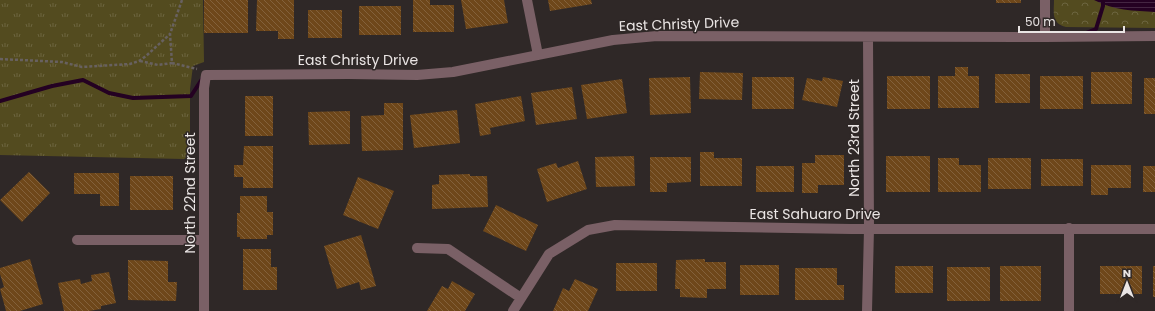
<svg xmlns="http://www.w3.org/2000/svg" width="1155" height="311" font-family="Poppins,sans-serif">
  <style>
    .grass { fill: url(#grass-tufts) }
    .forest { fill: url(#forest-crowns) }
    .water { fill: url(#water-rules) }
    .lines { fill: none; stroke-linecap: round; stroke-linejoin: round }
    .stream { stroke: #240122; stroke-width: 4 }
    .building { fill: url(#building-back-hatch) }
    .path { stroke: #686160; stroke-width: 2.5; stroke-dasharray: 3 2; stroke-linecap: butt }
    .street { stroke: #7a6066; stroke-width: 10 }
    .labels { text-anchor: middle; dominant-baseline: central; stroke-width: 3; stroke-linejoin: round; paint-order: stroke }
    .street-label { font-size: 14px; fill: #eae5e4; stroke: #2f2827 }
  </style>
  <defs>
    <pattern id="grass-tufts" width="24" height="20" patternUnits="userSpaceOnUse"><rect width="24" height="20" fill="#534b1f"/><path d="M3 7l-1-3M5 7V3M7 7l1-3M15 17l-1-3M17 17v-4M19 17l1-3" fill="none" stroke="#6c653f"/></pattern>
    <pattern id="forest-crowns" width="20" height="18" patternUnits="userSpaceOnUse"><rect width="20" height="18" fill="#534b1f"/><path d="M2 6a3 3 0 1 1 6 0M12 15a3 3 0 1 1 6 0" fill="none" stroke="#6c653f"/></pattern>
    <pattern id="water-rules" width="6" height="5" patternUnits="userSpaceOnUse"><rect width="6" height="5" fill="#240122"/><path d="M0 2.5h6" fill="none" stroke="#442642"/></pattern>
    <pattern id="building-back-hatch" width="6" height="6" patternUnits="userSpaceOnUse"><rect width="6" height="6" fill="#6e471a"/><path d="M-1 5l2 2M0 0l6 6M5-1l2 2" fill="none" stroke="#83613b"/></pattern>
  </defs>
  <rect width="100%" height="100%" fill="#2f2827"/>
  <path class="grass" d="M 0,0 L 203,0 L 204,62 L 193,66 L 190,89 L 190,156 L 184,159 L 0,155 Z"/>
  <path class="forest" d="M 1054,0 L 1155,0 L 1155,28 L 1066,27 C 1051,23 1054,13 1054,0 Z"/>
  <path class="water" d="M 1094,0 L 1155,0 L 1155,12 C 1135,11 1112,10 1094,0 Z"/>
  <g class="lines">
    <path class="stream" d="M 1086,33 L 1096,29 L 1103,6 L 1103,0
      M 0,101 L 52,86 L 83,80 L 109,93 L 133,98 L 191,96 L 202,79"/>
  </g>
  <path class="building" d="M 204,0 L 248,0 L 248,33 L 204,33 Z
    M 257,0 L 294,0 L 294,39 L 278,39 L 278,31 L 256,31 Z
    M 413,0 L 430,0 L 430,5 L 454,5 L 454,32 L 413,32 Z
    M 461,0 L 504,0 L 508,23 L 466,29 Z
    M 548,0 L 591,0 L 592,4 L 550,11 Z
    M 996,0 L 1021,0 L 1021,3 L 996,3 Z
    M 359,6 L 401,6 L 401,35 L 359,35 Z
    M 308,10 L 342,10 L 342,38 L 308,38 Z
    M 955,67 L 968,67 L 968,76 L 979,76 L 979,108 L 938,108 L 938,76 L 955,76 Z
    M 700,72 L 743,73 L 742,100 L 699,99 Z
    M 1091,72 L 1132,72 L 1132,104 L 1091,104 Z
    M 995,74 L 1030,74 L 1030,103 L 995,103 Z
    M 887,76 L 930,76 L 930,109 L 887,109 Z
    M 1040,76 L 1083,76 L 1083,109 L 1040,109 Z
    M 690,77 L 691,113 L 650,115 L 649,78 Z
    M 752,77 L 794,77 L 794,109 L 752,109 Z
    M 823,77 L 843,81 L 837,107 L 802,100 L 807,78 L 822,81 Z
    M 1144,78 L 1155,78 L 1155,114 L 1144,114 Z
    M 622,79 L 627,113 L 587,119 L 581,85 Z
    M 572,87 L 577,119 L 536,125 L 531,93 Z
    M 245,96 L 273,96 L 273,136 L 245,136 Z
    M 521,96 L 525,121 L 490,128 L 491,134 L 480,136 L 475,104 Z
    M 384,103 L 403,103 L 403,150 L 362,151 L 361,116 L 384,115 Z
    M 457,110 L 460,143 L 414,148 L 410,115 Z
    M 350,111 L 350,144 L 309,145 L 308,112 Z
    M 244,146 L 273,146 L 273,188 L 243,188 L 243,177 L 234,177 L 234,165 L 243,165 Z
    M 700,152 L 714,152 L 714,158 L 742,158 L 742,186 L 700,186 Z
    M 815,155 L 844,155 L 844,185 L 818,185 L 818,193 L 802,193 L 802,163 L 815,163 Z
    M 634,156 L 635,186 L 596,187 L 595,157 Z
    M 886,156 L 930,156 L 930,192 L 886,192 Z
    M 650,157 L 691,157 L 691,182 L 667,183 L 667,192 L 650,192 Z
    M 938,158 L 959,158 L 959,165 L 981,165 L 981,192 L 938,192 Z
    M 988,158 L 1031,158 L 1031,189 L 988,189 Z
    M 1041,159 L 1083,159 L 1083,186 L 1041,186 Z
    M 578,161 L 587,189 L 547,202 L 537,169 L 556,163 L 558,168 Z
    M 1091,165 L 1131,165 L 1131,188 L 1108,188 L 1108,195 L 1091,195 Z
    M 756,166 L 794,166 L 794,192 L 756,192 Z
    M 1143,166 L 1155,166 L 1155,192 L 1143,192 Z
    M 29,172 L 50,193 L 22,222 L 0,200 Z
    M 74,173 L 119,173 L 119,206 L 100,206 L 100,194 L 74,194 Z
    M 470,174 L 470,176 L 487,176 L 488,207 L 432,209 L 432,185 L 439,184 L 439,175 Z
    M 130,176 L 173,176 L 173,210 L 130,210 Z
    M 358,177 L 394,191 L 378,229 L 343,215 Z
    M 240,196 L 267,196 L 267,212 L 273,212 L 273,235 L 267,235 L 267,239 L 240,239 L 240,237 L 237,237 L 237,213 L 240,213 Z
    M 496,205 L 538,225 L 526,251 L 483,231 Z
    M 361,235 L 376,286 L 361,290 L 359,282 L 337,289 L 324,246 Z
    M 243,249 L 271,249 L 271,267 L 277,267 L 277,290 L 243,290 Z
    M 30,259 L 43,304 L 20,311 L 6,311 L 0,289 L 4,287 L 0,274 L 0,268 Z
    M 705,259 L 705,262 L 726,262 L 726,289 L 707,289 L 707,298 L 680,297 L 680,289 L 675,289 L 676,260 Z
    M 128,260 L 168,261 L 168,282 L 177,282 L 176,301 L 128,300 Z
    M 616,263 L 657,263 L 657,291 L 616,291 Z
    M 740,265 L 779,265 L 779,295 L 740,295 Z
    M 895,266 L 933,266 L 933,293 L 895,293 Z
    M 1000,266 L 1041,266 L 1041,301 L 1000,301 Z
    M 1100,266 L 1142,266 L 1142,294 L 1100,294 Z
    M 1153,266 L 1155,266 L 1155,297 L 1153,297 Z
    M 947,267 L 990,267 L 990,301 L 947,301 Z
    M 795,268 L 837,268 L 837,285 L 844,285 L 844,300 L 795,300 Z
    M 109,272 L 116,303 L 101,306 L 101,309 L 89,311 L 64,311 L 58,283 L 80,279 L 81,284 L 92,281 L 91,275 Z
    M 575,279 L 598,289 L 588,311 L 553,311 L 563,288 L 569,291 Z
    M 452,281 L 475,294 L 465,311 L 427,311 L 442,286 L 448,289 Z"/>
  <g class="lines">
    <path class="path" d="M 182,0 L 170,34 L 172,63 L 197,69
      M 0,59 L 62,62 L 82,67 L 130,64 L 139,61 L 146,56 L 170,34
      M 140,61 L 158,65 L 172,63"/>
    <path class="street" d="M 527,0 L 538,55
      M 1045,0 L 1045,37
      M 77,240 L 204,240
      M 417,248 L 448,249 L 521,298
      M 204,311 L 204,88 L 206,75 L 348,74 L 417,75 L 453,72 L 613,40 L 657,36 L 1045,37 L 1155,36
      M 513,311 L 549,254 L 588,230 L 615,225 L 851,229 L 1155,229
      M 867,311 L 869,229 L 868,37
      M 1069,311 L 1069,228"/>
  </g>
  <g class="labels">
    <g class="street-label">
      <text transform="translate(679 24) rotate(-2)">East Christy Drive</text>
      <text x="358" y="60">East Christy Drive</text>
      <text transform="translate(854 138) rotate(-90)">North 23rd Street</text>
      <text transform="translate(190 193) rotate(-90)">North 22nd Street</text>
      <text x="815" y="214">East Sahuaro Drive</text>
    </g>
  </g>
  <g transform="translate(1127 283)" stroke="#2f2827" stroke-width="3" paint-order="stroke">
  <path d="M0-3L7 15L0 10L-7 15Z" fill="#eae5e4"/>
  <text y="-6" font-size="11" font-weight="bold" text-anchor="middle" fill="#eae5e4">N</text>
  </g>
  <path d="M1019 26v6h105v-6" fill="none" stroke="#eae5e4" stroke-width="2"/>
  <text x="1025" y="26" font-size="12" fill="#eae5e4" stroke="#2f2827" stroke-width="3" paint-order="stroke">50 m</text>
</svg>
